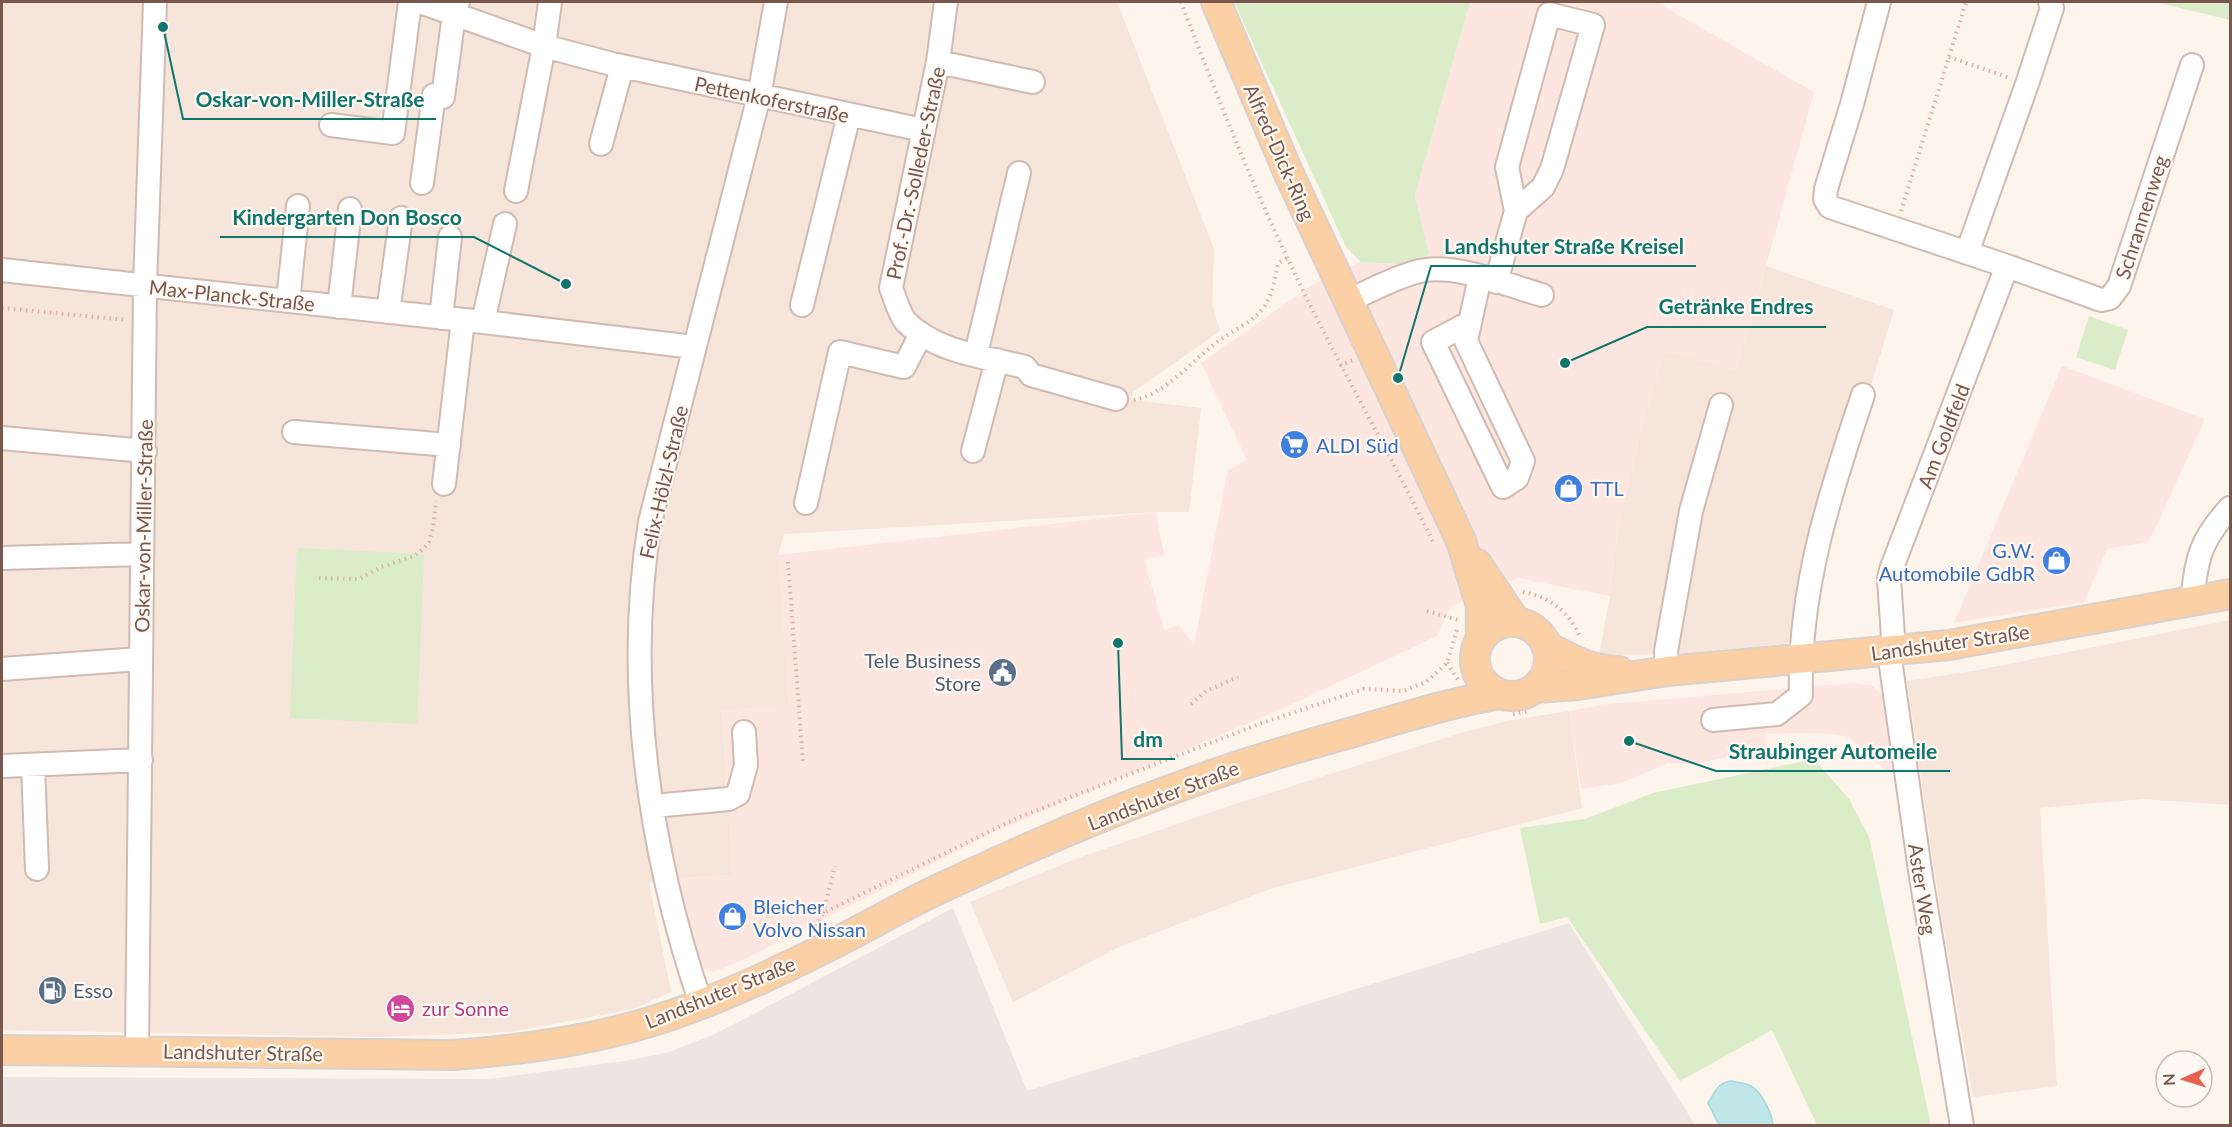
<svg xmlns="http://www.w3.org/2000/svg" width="2232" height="1127" font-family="Lato,sans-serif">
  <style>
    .residential { fill: #f5e5da }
    .commercial { fill: #fde5e0 }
    .industrial { fill: #ede5e1 }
    .green { fill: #dbecc9 }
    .water { fill: #bfe7e8; stroke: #a5d8da; stroke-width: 1.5 }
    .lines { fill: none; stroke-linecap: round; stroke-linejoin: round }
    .minor-casing { stroke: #d1bab0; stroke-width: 26 }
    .major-casing { stroke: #dad0cd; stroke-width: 32 }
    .path { stroke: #d9b3a5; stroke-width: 4; stroke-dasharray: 1.5 4.5; stroke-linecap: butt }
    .minor { stroke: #fff; stroke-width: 22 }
    .major { stroke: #fbd0a4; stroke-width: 28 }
    .labels { text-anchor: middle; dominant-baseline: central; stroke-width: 4.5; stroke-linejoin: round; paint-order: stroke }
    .street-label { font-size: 20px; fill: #7a574d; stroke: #fff9f3 }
    .shop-label { font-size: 20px; fill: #366cbe; stroke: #fff9f3; text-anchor: start }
    .service-label { font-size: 20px; fill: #4e5e75; stroke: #fff9f3; text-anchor: end }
    .hotel-label { font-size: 20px; fill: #b23c85; stroke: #fff9f3; text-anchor: start }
    .leader { fill: none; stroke: #0f766e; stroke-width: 2 }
    .callout-dot { fill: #0f766e; stroke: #fff9f3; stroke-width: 2 }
    .callout-label { font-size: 21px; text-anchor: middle; font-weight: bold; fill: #0f766e; stroke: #fff9f3; stroke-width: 4.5; stroke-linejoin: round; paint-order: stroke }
  </style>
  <rect width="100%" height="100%" fill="#fdf4ec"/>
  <path class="residential" d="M 2,2 L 1117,2 L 1214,249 L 1212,304 L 1220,331 L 1133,392 L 1131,400 L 1201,408 L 1189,512 L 1156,512 L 784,534 L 778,555 L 789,704 L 722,711 L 732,875 L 678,878 L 649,883 L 671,992 L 633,1009 L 511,1032 L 379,1037 L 2,1030 Z
    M 1766,266 L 1894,310 L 1824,539 L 1808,636 L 1790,643 L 1677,654 L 1599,655 L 1610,596 L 1618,529 L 1642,427 L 1665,351 L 1750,326 Z
    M 2230,620 L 2230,805 L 2142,799 L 2040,808 L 2057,1086 L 1973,1097 L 1940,908 L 1907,681 L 1973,671 Z
    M 1569,711 L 1582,808 L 1270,889 L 1119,947 L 1013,1002 L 970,902 L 1081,857 L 1235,804 L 1461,733 L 1506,721 Z"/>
  <path class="commercial" d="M 1470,2 L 1656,2 L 1814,92 L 1737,371 L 1665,352 L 1642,427 L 1618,529 L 1610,596 L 1518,578 L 1450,607 L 1437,636 L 1286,707 L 992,833 L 747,958 L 714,972 L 701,968 L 698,961 L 678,878 L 732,875 L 722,710 L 788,704 L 778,555 L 1156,512 L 1164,555 L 1144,559 L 1164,630 L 1178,625 L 1194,644 L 1228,470 L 1247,460 L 1201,363 L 1312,285 L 1361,262 L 1398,264 L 1429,255 L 1415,195 Z
    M 2062,366 L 2205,419 L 2149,542 L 2107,549 L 2084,602 L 1954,623 Z
    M 1855,683 L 1873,686 L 1882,695 L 1887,707 L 1896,769 L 1887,771 L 1851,739 L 1839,735 L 1820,733 L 1766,734 L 1767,747 L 1697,764 L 1668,763 L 1621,783 L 1581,789 L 1569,711 L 1609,704 Z"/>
  <path class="industrial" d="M 953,908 L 1027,1091 L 1569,923 L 1695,1125 L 2,1125 L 2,1077 L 489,1079 L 624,1061 L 666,1053 L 710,1036 L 748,1017 Z"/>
  <path class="green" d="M 1234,2 L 1470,2 L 1415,195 L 1429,255 L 1398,264 L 1361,262 L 1346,247 Z
    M 2155,2 L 2230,2 L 2230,20 Z
    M 2089,316 L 2128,330 L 2115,370 L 2076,357 Z
    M 297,548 L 424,554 L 417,724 L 290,718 Z
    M 1814,759 L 1849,799 L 1869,837 L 1931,1125 L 1817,1125 L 1772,1030 L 1680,1081 L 1567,917 L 1540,924 L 1520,828 L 1585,819 L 1653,793 Z"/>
  <path class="water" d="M 1732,1081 C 1737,1083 1746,1083 1751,1086 C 1762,1092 1772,1114 1773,1125 L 1719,1125 L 1708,1103 C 1715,1092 1718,1082 1732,1081 Z"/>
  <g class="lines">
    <defs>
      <path id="minor" d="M 420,2 L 544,46 L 612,64 L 923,130
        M 946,2 L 938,62 L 891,288 C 895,298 899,314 906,322 C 936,352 985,357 1025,367 L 1031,375 L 1116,399
        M 1879,2 L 1852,104 L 1826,189 L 1825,199 L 1830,207 L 2007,266 L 2101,300 L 2110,298 L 2119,286 L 2192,65
        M 938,62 L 1033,82
        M 331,125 L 393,133 L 410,2
        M 601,144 L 622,67
        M 422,183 L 434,95 L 443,97 L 454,14 L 458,2
        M 516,191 L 544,46 L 550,2
        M 1967,253 L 2027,84 L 2052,8 L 2050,2
        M 2,270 L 483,322 L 694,347
        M 1496,282 L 1516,211 L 1507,167 L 1549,14 L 1593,25 L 1552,169 L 1543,187 L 1516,211
        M 288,301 L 298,206
        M 1347,301 C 1371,291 1394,277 1420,271 C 1455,263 1507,285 1542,295
        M 802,305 L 849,115
        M 339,307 L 350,209
        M 388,312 L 401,218
        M 441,318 L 450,237
        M 483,322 L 505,224
        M 1469,323 L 1433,342 L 1503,487 L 1517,478 L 1523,461 L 1466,341 L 1480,277
        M 976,354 L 1019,173
        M 294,432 L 449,445
        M 2,438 L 145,451
        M 973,451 L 997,360
        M 444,484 L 463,320
        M 806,503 L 840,352 L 904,367 L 921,334
        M 2,558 L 142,554
        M 2192,602 C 2196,560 2200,540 2230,508
        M 1894,651 L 1889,579 L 1891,570 L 2007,266
        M 1889,652 L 1921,877 L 1962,1126
        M 2,669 L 140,659
        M 1667,671 L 1666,651 L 1691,511 L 1721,405
        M 1713,720 L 1777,714 L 1801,695 C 1798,590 1830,493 1863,395
        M 33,765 L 37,869
        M 2,766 L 141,760
        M 653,806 L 729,799 L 738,794 L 746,765 L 744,732
        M 701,1004 C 649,851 624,682 650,522 L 759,96 L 776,2
        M 137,1050 L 145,286 L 155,2"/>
      <path id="major" d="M 1216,2 L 1288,172 L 1461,541 L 1481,606 L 1481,639
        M 1477,564 L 1516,622
        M1475 659a37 37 0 1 1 74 0a37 37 0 1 1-74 0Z
        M 1546,646 C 1574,660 1587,670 1619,671
        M 1535,688 L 1578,685 L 1667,671 L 1949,645 L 2230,594
        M 2,1050 L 453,1055 C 531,1049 610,1038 683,1011 C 732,993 780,971 827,947 C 865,928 902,906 941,888 C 1030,846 1121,806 1215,774 C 1262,757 1311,744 1360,730 C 1406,717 1453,702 1501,694"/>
    </defs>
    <use href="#minor" class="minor-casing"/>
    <use href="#major" class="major-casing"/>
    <path class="path" d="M 1181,2 C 1214,88 1247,173 1287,257 C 1332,354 1387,447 1434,544
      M 1949,57 L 2010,78
      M 1901,211 L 1966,2
      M 2,308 L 127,320
      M 1340,366 L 1353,360
      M 1134,400 C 1168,393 1193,359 1220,340 C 1235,329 1253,322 1264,307 C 1273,294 1275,278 1278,263 L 1287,258
      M 788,562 L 803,762
      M 319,578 L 359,579 L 381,567 L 414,556 L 422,550 L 429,542 L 433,528 L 436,501
      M 1523,592 C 1551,597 1569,612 1580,637
      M 1427,611 L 1458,620
      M 1447,663 L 1458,680
      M 1191,704 L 1206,691 L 1238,677
      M 1513,714 L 1530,711
      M 823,913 L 835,866
      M 816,926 L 823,913 L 1017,818 L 1259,724 L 1364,689 L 1403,691 L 1426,682 L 1447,663 L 1457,630"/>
    <use href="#minor" class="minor"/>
    <use href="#major" class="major"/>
  </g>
  <defs>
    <symbol id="supermarket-disc" viewBox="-11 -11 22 22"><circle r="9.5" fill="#3f7fe0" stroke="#fff9f3"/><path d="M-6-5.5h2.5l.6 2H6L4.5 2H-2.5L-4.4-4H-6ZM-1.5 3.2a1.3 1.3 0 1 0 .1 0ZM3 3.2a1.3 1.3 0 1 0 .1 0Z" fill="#fff"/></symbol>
    <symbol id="shop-disc" viewBox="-11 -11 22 22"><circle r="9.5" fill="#3f7fe0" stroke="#fff9f3"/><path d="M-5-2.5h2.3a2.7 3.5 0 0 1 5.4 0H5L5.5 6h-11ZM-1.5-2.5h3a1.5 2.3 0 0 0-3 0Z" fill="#fff"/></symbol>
    <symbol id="civic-disc" viewBox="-11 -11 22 22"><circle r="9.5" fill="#5c6f8a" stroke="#fff9f3"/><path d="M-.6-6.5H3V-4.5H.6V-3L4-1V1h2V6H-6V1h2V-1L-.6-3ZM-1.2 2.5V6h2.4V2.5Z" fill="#fff"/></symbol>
    <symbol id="fuel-disc" viewBox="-11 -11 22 22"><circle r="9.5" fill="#5c6f8a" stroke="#fff9f3"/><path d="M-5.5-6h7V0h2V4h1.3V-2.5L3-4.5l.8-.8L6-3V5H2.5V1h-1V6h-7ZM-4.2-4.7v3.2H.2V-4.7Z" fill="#fff"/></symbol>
    <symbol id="hotel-disc" viewBox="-11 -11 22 22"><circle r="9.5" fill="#d1479c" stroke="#fff9f3"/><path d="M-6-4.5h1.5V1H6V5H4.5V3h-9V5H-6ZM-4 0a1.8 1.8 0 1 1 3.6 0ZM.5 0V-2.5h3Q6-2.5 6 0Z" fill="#fff"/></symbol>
  </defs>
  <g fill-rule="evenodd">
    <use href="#supermarket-disc" x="1278" y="428" width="33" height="33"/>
    <use href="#shop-disc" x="1552" y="472" width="33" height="33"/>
    <use href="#shop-disc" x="2040" y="544" width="33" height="33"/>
    <use href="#civic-disc" x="986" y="656" width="33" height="33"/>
    <use href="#shop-disc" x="716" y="900" width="33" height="33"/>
    <use href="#fuel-disc" x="36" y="974" width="33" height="33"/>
    <use href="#hotel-disc" x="384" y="992" width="33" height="33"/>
  </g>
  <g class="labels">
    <g class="street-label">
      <text transform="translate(772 99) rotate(12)">Pettenkoferstraße</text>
      <text transform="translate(1280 152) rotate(66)">Alfred-Dick-Ring</text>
      <text transform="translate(915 173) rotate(-78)">Prof.-Dr.-Solleder-Straße</text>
      <text transform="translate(2141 217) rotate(-72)">Schrannenweg</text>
      <text transform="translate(232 295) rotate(6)">Max-Planck-Straße</text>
      <text transform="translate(1943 436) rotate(-69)">Am Goldfeld</text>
      <text transform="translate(663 482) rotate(-77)">Felix-Hölzl-Straße</text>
      <text transform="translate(143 526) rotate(-89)">Oskar-von-Miller-Straße</text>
      <text transform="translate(1950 642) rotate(-8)">Landshuter Straße</text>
      <text transform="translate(1163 795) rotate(-21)">Landshuter Straße</text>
      <text transform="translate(1923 889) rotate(81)">Aster Weg</text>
      <text transform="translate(720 992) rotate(-22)">Landshuter Straße</text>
      <text transform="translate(243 1052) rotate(1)">Landshuter Straße</text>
    </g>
    <g class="shop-label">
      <text x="1316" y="445">ALDI Süd</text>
      <text x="1590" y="488">TTL</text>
      <text x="2035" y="550" text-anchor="end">G.W.<tspan x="2035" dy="23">Automobile GdbR</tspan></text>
      <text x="753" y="906">Bleicher<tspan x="753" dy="23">Volvo Nissan</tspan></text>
    </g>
    <g class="service-label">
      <text x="981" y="660">Tele Business<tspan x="981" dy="23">Store</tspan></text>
      <text x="73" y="990" text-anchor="start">Esso</text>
    </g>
    <g class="hotel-label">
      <text x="422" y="1008">zur Sonne</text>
    </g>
  </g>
  <path class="leader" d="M163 27L183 119H436M566 284L474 237H220M1398 378L1431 266H1696M1565 363L1647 327H1826M1118 643L1122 759H1175M1629 741L1716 771H1950"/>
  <g class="callout-dot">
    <circle cx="163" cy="27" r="6"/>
    <circle cx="566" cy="284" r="6"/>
    <circle cx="1398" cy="378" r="6"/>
    <circle cx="1565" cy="363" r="6"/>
    <circle cx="1118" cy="643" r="6"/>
    <circle cx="1629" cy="741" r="6"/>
  </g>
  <g class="callout-label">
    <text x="310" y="107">Oskar-von-Miller-Straße</text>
    <text x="347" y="225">Kindergarten Don Bosco</text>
    <text x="1564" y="254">Landshuter Straße Kreisel</text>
    <text x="1736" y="314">Getränke Endres</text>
    <text x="1148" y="747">dm</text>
    <text x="1833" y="759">Straubinger Automeile</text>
  </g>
  <rect width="2232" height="1127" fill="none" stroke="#7a574d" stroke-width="6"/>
  <g transform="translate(2184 1079) rotate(267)"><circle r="28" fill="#fff9f3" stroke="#cab8b1" stroke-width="1.5"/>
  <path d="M0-4.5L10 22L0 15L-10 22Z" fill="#e76050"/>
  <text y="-9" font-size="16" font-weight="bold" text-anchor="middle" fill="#7a574d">N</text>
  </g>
</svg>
